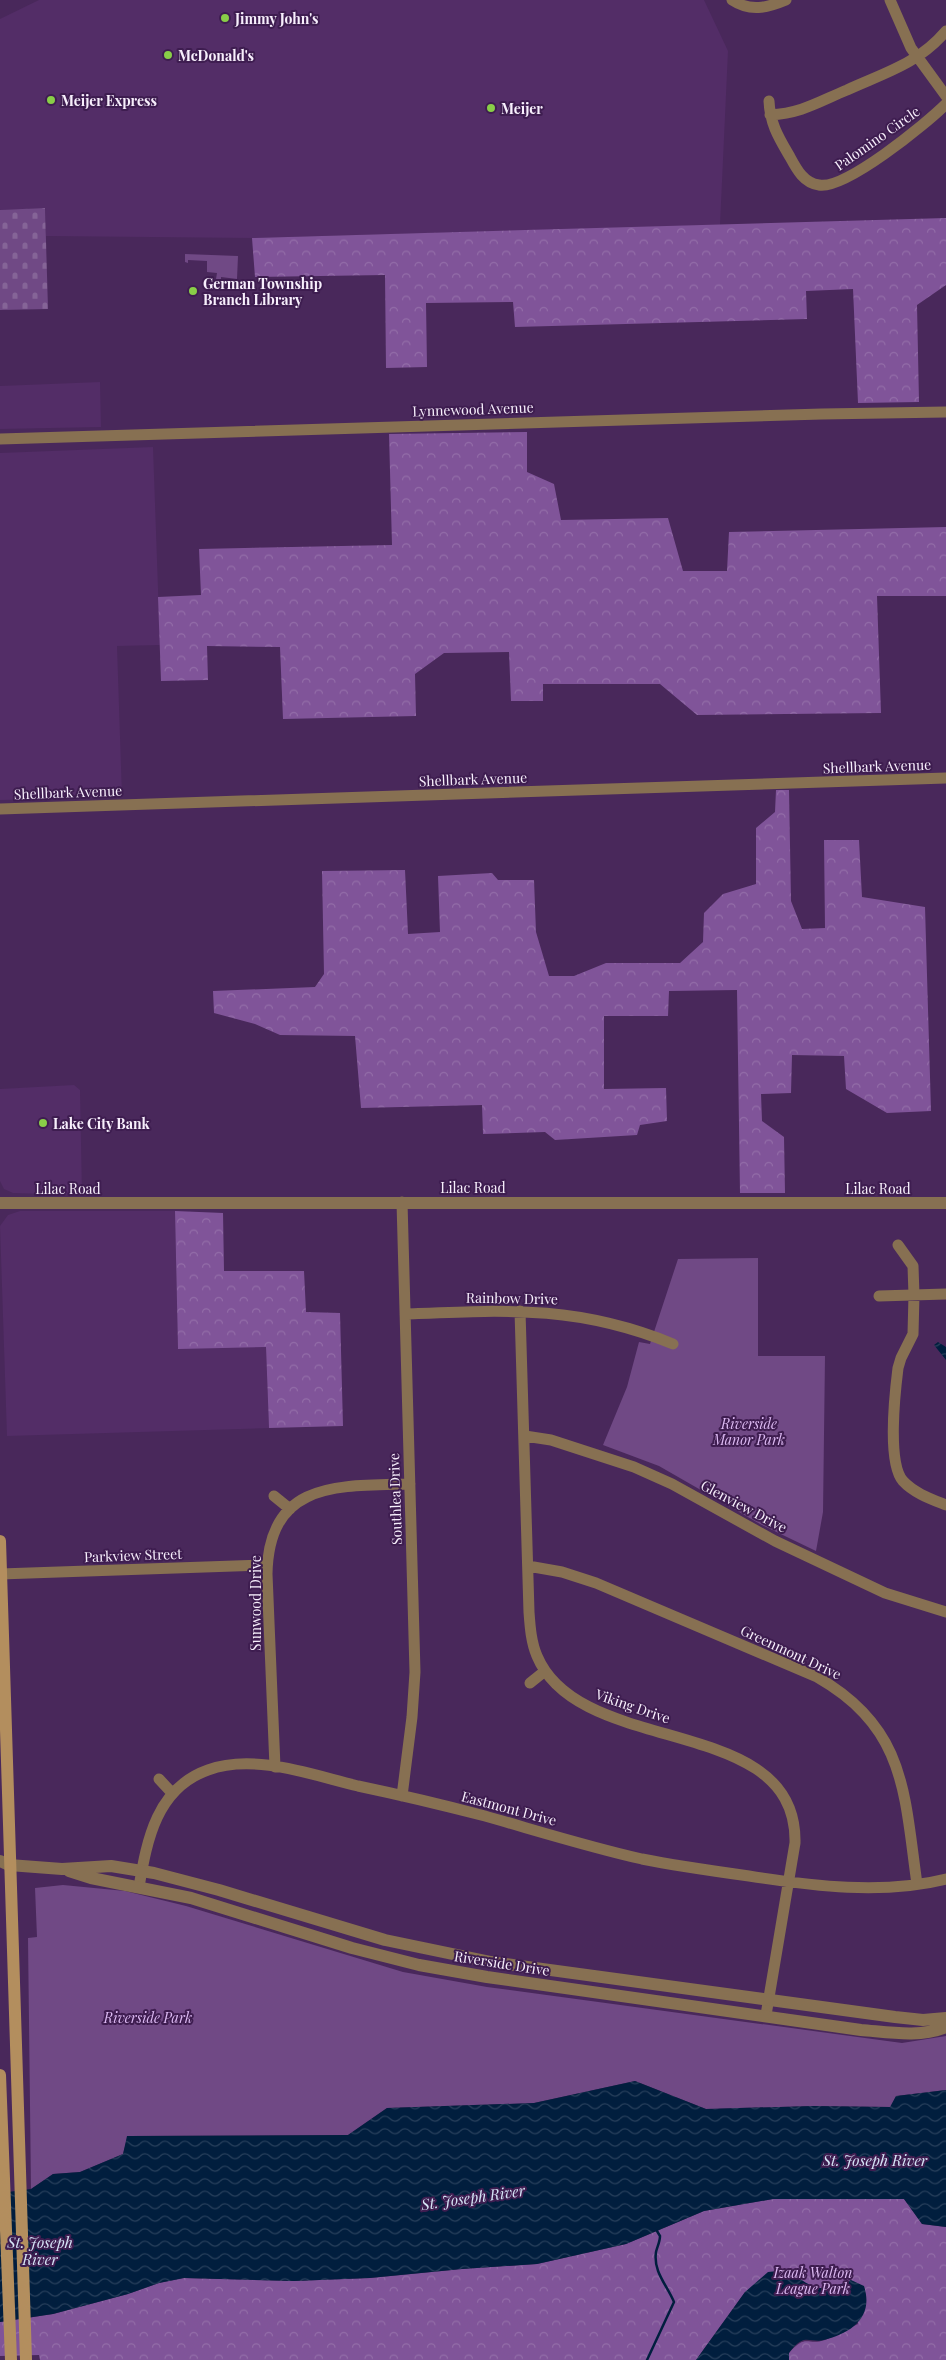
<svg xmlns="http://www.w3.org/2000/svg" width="946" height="2360" font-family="'Playfair Display',serif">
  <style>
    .built { fill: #532d67 }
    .green { fill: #704985 }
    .forest { fill: url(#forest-crowns) }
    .cemetery { fill: url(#cemetery-stones) }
    .water { fill: url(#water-waves) }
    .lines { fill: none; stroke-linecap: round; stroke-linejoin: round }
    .stream { stroke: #011e3e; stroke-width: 2.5 }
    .minor { stroke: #877052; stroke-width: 11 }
    .tertiary { stroke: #877052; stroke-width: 12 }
    .secondary { stroke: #b38e5e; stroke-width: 12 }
    .poi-dot { fill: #89ce48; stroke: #3e1d50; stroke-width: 2 }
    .labels { text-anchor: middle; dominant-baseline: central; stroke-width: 4; stroke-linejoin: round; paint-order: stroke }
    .poi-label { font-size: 14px; font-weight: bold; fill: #f7effc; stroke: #3e1d50; text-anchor: start }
    .street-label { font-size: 14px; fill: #f7effc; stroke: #3e1d50 }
    .park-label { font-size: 14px; font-style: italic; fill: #ddbaf3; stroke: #3e1d50 }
    .water-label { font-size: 15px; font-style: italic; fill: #d6e5f7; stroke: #3e1d50 }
  </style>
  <defs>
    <pattern id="forest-crowns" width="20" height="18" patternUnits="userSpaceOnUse" patternTransform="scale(1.25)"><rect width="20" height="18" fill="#805499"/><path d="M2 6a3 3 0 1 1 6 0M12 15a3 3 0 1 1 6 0" fill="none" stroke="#936da8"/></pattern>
    <pattern id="cemetery-stones" width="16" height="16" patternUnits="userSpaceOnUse" patternTransform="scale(1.25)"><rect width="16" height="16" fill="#704985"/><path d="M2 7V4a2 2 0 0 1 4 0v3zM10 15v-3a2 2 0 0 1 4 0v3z" fill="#856497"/></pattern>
    <pattern id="water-waves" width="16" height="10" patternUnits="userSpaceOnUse" patternTransform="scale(1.25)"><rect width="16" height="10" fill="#011e3e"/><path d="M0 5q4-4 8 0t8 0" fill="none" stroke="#273f5b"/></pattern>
  </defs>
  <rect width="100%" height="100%" fill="#49285b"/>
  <path class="built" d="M 39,0 L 704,0 L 728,51 L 720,225 L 252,238 L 46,236 L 45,208 L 0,210 L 0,19 Z
    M 100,382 L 101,427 L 0,429 L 0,386 Z
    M 153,447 L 160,645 L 117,646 L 122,797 L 0,800 L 0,453 Z
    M 74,1085 L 80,1090 L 82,1195 L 13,1193 L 4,1189 L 0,1181 L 0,1089 Z
    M 20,1211 L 175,1211 L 178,1348 L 266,1347 L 269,1428 L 7,1436 L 0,1226 L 8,1215 Z"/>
  <path class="green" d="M 185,254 L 238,256 L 237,279 L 221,277 L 221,279 L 216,279 L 217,273 L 207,272 L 207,261 L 188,260 L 188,263 L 185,262 Z
    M 758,1258 L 758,1356 L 825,1356 L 823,1512 L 816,1551 L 760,1524 L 659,1466 L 603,1445 L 627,1387 L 639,1342 L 650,1344 L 678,1259 Z
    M 63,1885 L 125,1891 L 186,1906 L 403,1972 L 487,1987 L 902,2043 L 946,2036 L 946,2090 L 896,2096 L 891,2107 L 813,2106 L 706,2109 L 635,2081 L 534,2103 L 387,2108 L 348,2135 L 128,2136 L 123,2154 L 80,2172 L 53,2174 L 31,2189 L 28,1938 L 37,1937 L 35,1888 Z"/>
  <path class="forest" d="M 946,218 L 946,285 L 917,305 L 919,402 L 858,403 L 853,289 L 806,291 L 807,319 L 515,327 L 513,302 L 426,303 L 427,367 L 386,368 L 385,275 L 255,277 L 252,238 Z
    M 527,432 L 527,472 L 554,484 L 561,520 L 668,518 L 683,571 L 727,571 L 729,532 L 946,527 L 946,596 L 877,596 L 881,713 L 697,715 L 660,684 L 543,684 L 543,701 L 511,701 L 509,652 L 444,653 L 415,674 L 416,716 L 283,719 L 280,647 L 207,646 L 208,680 L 161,681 L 158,597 L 201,595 L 199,549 L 392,545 L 389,434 Z
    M 776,790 L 789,790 L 791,901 L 802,929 L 825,928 L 824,840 L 859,840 L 862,897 L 925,907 L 931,1111 L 887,1113 L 846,1089 L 844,1056 L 792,1055 L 791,1093 L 761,1094 L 762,1121 L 784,1137 L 785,1193 L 740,1193 L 737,990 L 669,991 L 668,1016 L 604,1016 L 604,1089 L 666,1088 L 667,1121 L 640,1125 L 637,1135 L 555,1140 L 545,1132 L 483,1134 L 482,1105 L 361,1108 L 355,1036 L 280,1035 L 255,1024 L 214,1013 L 213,991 L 315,987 L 324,974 L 322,871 L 405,870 L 408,934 L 440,932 L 438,876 L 492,873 L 498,880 L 534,880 L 536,932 L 549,976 L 574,976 L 606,963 L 680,963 L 703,942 L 704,913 L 723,894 L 756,884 L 756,828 L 775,812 Z
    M 175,1211 L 223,1213 L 224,1271 L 304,1271 L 306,1312 L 340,1313 L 343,1426 L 269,1428 L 266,1347 L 178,1349 Z
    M 773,2199 L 904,2199 L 922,2224 L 946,2227 L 946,2360 L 789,2360 L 789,2353 C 806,2333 807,2346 825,2340 C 836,2336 847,2329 858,2324 L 851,2280 L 830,2289 L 813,2288 L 745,2292 L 696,2360 L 40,2360 L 39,2355 L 0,2356 L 0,2322 L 53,2314 L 128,2294 L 159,2283 L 184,2278 L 294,2281 L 370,2278 L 462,2269 L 537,2264 L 626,2244 L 704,2211 Z"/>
  <path class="cemetery" d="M 45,208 L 48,309 L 0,310 L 0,210 Z"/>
  <path class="water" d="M 938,1342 L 946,1347 L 946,1360 L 934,1345 Z
    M 635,2081 L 706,2109 L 813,2106 L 890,2107 L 896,2096 L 946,2090 L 946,2227 L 922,2224 L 904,2199 L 773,2199 L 704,2211 L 626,2244 L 537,2264 L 462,2269 L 370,2278 L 294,2281 L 184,2278 L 159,2283 L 128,2294 L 53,2314 L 0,2322 L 0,2193 L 31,2189 L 53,2174 L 80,2172 L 123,2154 L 127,2136 L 348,2135 L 387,2108 L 534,2103 Z
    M 786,2270 C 815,2288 817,2295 851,2280 L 864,2286 C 874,2317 852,2333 824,2340 C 817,2342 810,2339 804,2340 C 797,2342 793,2348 789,2353 L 789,2360 L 696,2360 L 745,2292 L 768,2272 Z"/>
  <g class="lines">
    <path class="stream" d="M 647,2360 L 674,2302 C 667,2285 653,2272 656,2252 C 657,2247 660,2242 660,2236 L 657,2231"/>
    <path class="minor" d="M 732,0 C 750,12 767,8 786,0
      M 890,0 L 911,48 L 946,96
      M 769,101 C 770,124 779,138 790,157 C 797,170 804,183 819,185 C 845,190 926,124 946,104
      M 770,115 C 802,113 818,102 847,90 C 884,73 918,64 946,31
      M 0,439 L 822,414 L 946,412
      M 0,809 L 946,778
      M 898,1245 L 913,1266 L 914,1295 L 913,1334 L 901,1358 L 898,1368 C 895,1392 887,1463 903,1481 C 914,1493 931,1499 946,1505
      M 879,1296 L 946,1294
      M 520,1311 L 529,1612 C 530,1626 531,1642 537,1656 C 580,1759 798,1712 795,1843 L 766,2015
      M 405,1314 C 505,1310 578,1305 673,1344
      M 525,1436 L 551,1440 L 634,1467 L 672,1484 L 775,1541 L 885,1593 L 946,1612
      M 274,1496 L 290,1509
      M 528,1566 L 562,1572 L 596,1583 L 817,1677 C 906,1728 904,1792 917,1884
      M 0,1574 L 267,1565
      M 530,1683 L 545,1671
      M 275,1767 L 267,1574 C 269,1480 339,1486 410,1484
      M 159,1779 L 172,1793
      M 402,1796 L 412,1717 L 415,1672 L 402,1202
      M 139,1887 C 147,1839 157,1788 208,1770 C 254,1753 312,1775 358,1786 C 401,1795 443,1805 485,1816 C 538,1831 589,1847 642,1859 C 677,1866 713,1871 749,1876 C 812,1886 883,1895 946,1879"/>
    <path class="tertiary" d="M 0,1203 L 946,1203
      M 0,1861 L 9,1865 L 62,1869 L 111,1866 L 154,1873 L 219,1890 L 385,1940 L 491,1962 L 895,2017 L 923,2020 L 946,2018
      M 69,1871 L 91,1878 L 191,1898 L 352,1948 L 419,1965 L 487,1977 L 861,2030 C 888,2032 920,2038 946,2027"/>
    <path class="secondary" d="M 0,1541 L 26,2360
      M 0,2075 L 11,2360"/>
  </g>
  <g class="poi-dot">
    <circle cx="225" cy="18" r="5"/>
    <circle cx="168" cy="55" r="5"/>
    <circle cx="51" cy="100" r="5"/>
    <circle cx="491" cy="108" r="5"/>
    <circle cx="193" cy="291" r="5"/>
    <circle cx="43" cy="1123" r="5"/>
  </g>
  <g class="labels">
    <g class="poi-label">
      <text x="235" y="18">Jimmy John's</text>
      <text x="178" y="55">McDonald's</text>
      <text x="61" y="100">Meijer Express</text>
      <text x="501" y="108">Meijer</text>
      <text x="203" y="283">German Township<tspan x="203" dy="16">Branch Library</tspan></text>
      <text x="53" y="1123">Lake City Bank</text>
    </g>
    <g class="street-label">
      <text transform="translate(877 138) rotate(-35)">Palomino Circle</text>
      <text transform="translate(473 409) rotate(-2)">Lynnewood Avenue</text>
      <text transform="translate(877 766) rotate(-2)">Shellbark Avenue</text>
      <text transform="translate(473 779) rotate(-2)">Shellbark Avenue</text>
      <text transform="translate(68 792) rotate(-2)">Shellbark Avenue</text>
      <text x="473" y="1187">Lilac Road</text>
      <text x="68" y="1188">Lilac Road</text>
      <text x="878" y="1188">Lilac Road</text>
      <text transform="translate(512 1298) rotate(1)">Rainbow Drive</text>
      <text transform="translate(395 1499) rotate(-92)">Southlea Drive</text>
      <text transform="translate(744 1506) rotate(28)">Glenview Drive</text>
      <text transform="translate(133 1555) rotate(-2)">Parkview Street</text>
      <text transform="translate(255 1603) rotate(-90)">Sunwood Drive</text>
      <text transform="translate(791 1652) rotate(25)">Greenmont Drive</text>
      <text transform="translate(633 1706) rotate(19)">Viking Drive</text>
      <text transform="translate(509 1808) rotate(15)">Eastmont Drive</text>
      <text transform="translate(502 1963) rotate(9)">Riverside Drive</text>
    </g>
    <g class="park-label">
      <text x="749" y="1423">Riverside<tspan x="749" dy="16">Manor Park</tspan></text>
      <text x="148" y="2017">Riverside Park</text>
      <text x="813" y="2272">Izaak Walton<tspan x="813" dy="16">League Park</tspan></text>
    </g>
    <g class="water-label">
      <text x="875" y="2160">St. Joseph River</text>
      <text transform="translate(473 2197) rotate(-8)">St. Joseph River</text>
      <text x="40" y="2242">St. Joseph<tspan x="40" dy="17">River</tspan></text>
    </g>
  </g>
</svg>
